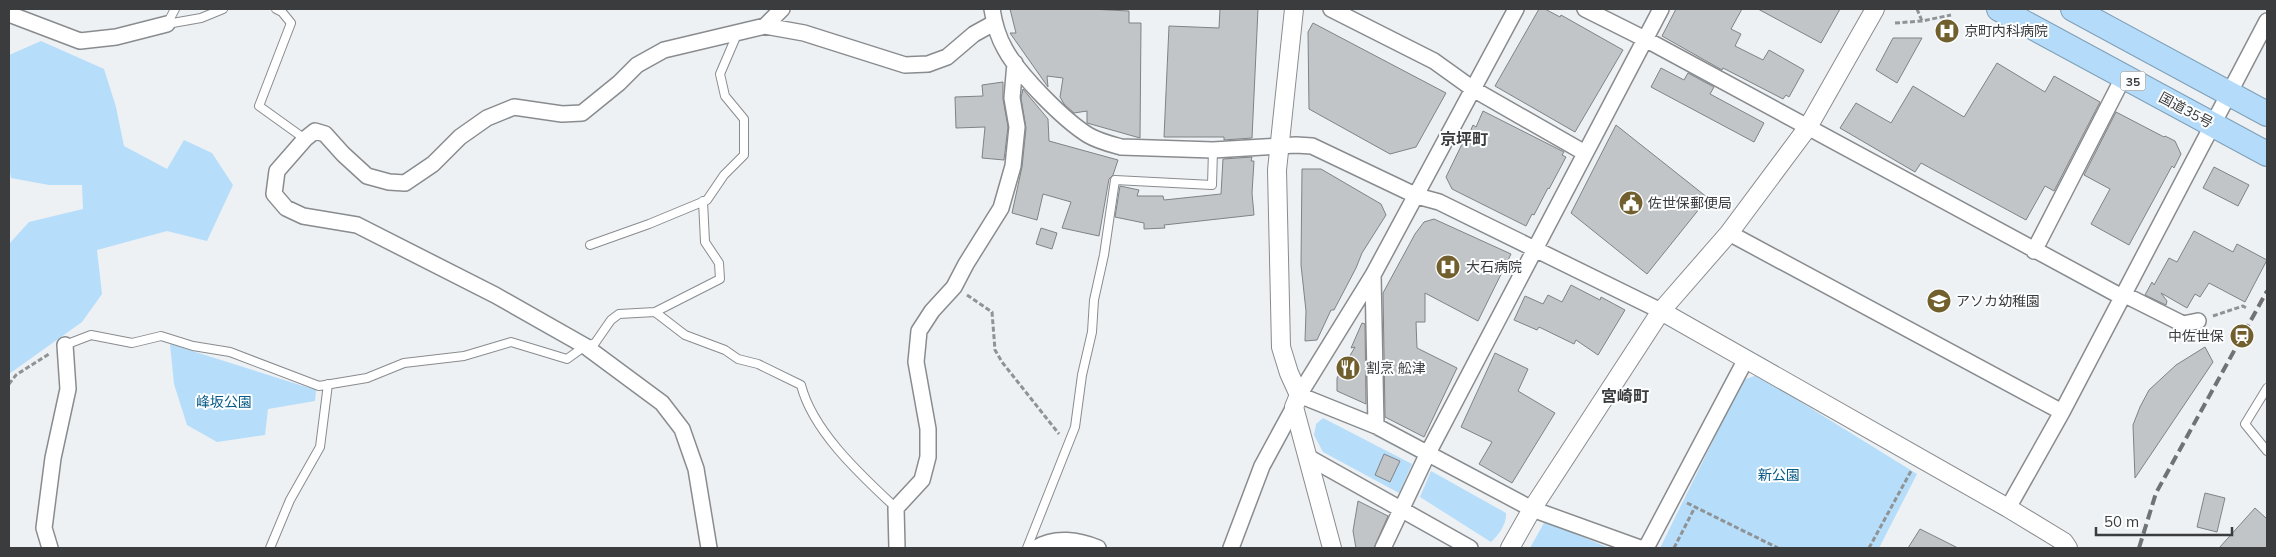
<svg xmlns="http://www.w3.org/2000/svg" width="2276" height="557" font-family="Mulish,'Noto Sans JP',sans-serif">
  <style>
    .green { fill: #b6ddf9 }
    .building { fill: #c1c5c8; stroke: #7f8386 }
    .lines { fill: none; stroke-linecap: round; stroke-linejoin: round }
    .service-casing { stroke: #898c8f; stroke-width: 10 }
    .minor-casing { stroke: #898c8f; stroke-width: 18 }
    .tertiary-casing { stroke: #898c8f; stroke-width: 20 }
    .trunk-casing { stroke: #7e9fb7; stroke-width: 26 }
    .path { stroke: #909395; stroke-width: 3; stroke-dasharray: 5 2.5; stroke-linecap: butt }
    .service { stroke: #fff; stroke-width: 8 }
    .minor { stroke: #fff; stroke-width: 15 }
    .tertiary { stroke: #fff; stroke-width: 18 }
    .trunk { stroke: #b4dcfa; stroke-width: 24 }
    .rail { stroke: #707274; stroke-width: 4; stroke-dasharray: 10 5; stroke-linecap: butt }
    .labels { text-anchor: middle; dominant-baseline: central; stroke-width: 4; stroke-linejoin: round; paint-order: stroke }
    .shield { fill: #fcfeff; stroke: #747677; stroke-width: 1 }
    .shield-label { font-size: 12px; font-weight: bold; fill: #3a3c3d }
    .poi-label { font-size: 14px; fill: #3a3c3d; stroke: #fcfeff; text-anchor: start }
    .street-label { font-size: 14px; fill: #3a3c3d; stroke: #fcfeff }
    .park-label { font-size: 14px; fill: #065a86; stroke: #fcfeff }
    .quarter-label { font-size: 16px; font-weight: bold; fill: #3a3c3d; stroke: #fcfeff }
  </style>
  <rect width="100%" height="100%" fill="#edf1f4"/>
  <path class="green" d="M 41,41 L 104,69 L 116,107 L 124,146 L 167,169 L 184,140 L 212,153 L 233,185 L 207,241 L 167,231 L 97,250 L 102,294 L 82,322 L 9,374 L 9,244 L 29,222 L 83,209 L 82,185 L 49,185 L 11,178 L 9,165 L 9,55 Z
    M 170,344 L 316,390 L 315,401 L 268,409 L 265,435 L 217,442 L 187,425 L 174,384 Z
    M 1757,375 L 1917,474 L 1879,548 L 1660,548 L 1743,380 Z
    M 1323,418 L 1412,464 L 1399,493 L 1323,452 L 1314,435 L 1316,424 Z
    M 1431,471 L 1506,513 C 1507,523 1499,535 1491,542 L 1420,497 Z
    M 1545,521 L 1609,548 L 1530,548 Z"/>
  <path class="building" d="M 1010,9 L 1090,9 L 1129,11 L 1129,23 L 1141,23 L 1140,138 L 1087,123 L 1087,111 L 1074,113 L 1064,104 L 1060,97 L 1063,78 L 1047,76 L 1048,87 L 1010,33 L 1016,33 Z
    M 1220,9 L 1258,9 L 1252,138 L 1224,140 L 1224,137 L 1164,137 L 1169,26 L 1219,28 Z
    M 1539,9 L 1545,9 L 1560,17 L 1561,15 L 1623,50 L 1575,132 L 1495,86 Z
    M 1676,9 L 1742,9 L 1731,29 L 1741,34 L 1735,46 L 1763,60 L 1769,50 L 1804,70 L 1789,97 L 1786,95 L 1783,99 L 1723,68 L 1722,70 L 1662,36 Z
    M 1758,9 L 1840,9 L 1821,43 Z
    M 1313,23 L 1446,93 L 1416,147 L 1390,154 L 1309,109 L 1308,32 Z
    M 1893,38 L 1922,38 L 1897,83 L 1876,70 Z
    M 1997,63 L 2045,92 L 2054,76 L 2100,102 L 2054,191 L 2045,186 L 2026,220 L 1921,163 L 1915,172 L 1840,128 L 1856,103 L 1891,123 L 1913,86 L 1964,117 Z
    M 1661,68 L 1684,80 L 1688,73 L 1714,87 L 1710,94 L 1764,123 L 1754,142 L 1651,87 Z
    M 1003,82 L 1003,99 L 1008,127 L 1004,160 L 982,158 L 985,127 L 956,128 L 955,97 L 983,96 L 982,85 Z
    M 1023,89 L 1048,119 L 1049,141 L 1118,160 L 1113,175 L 1109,179 L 1099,236 L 1062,228 L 1071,202 L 1043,194 L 1037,220 L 1012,213 L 1022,167 L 1026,128 L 1021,98 Z
    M 1483,111 L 1564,152 L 1562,155 L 1566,157 L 1549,189 L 1548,188 L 1534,215 L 1532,214 L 1526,226 L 1452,189 L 1446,177 L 1464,140 L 1466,141 L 1473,125 L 1476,127 Z
    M 2116,112 L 2164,137 L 2165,136 L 2175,141 L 2181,154 L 2174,168 L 2172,166 L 2129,245 L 2091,224 L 2110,189 L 2084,175 Z
    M 1616,125 L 1708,198 L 1647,274 L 1571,213 Z
    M 1252,157 L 1251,161 L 1254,161 L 1252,193 L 1254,215 L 1164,225 L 1165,228 L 1144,229 L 1144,223 L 1115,217 L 1120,186 L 1139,190 L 1137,196 L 1163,196 L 1164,200 L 1221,194 L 1223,159 Z
    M 2214,167 L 2249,185 L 2238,206 L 2203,188 Z
    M 1302,169 L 1321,169 L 1381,204 L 1386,215 L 1362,253 L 1356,268 L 1334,310 L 1331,310 L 1317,340 L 1305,341 L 1306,311 L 1301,265 Z
    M 1434,219 L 1511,254 L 1478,321 L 1425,293 L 1425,322 L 1416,322 L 1417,348 L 1457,368 L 1424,437 L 1385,417 L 1383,293 L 1415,234 L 1424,222 Z
    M 1041,228 L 1057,233 L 1052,249 L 1036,244 Z
    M 2194,231 L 2233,252 L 2237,244 L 2267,260 L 2245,302 L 2209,283 L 2200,297 L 2195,294 L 2187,308 L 2161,293 L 2167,301 L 2166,305 L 2145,295 L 2152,282 L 2154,285 L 2169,258 L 2177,262 Z
    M 1571,285 L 1600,300 L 1601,297 L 1625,310 L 1598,355 L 1576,340 L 1574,344 L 1539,327 L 1537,330 L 1514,320 L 1525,296 L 1543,304 L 1548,295 L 1562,302 Z
    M 1362,323 L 1365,324 L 1366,404 L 1337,391 L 1337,378 L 1355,347 L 1351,348 Z
    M 2205,347 L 2213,362 L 2135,478 L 2133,425 L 2140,407 L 2149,390 L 2176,365 Z
    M 1495,353 L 1528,369 L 1518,391 L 1555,413 L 1512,483 L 1479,464 L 1492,442 L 1461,427 Z
    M 1384,454 L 1400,461 L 1390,482 L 1375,475 Z
    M 2205,493 L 2225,498 L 2217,532 L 2197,527 Z
    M 1358,501 L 1388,516 L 1374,548 L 1356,548 L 1353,531 Z
    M 2255,508 L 2267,519 L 2267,548 L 2219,548 Z
    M 1920,529 L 1958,548 L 1908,548 Z"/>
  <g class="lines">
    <defs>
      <path id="service" d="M 276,9 L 282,12 L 291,23 L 259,106 L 305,139
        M 167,24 L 201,18 L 223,9
        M 167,24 L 175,9
        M 590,245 L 649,224 L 707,200 L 724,175 L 744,155 L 744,119 L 725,96 L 720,74 L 738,32
        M 655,312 L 685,335 L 725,350 L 738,359 L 758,364 L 801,385 C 813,432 862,476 896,508
        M 65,345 L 91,335 L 132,343 L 161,336 L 193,346 L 230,352 L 319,386 L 367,378 L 404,363 L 464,356 L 511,342 L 567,359 L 585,346 L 595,343 L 611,320 L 619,314 L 655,312 L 720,279 L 719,263 L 705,242 L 703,201
        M 2267,388 L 2245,424 L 2267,451
        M 270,548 L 290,500 L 320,447 L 328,384
        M 1027,548 L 1075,427 L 1082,375 L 1092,332 L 1094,300 L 1104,255 L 1115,180 L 1212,185 L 1213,150"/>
      <path id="minor" d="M 992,9 C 994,22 998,37 1005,49 C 1019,75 1064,120 1088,135 C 1098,141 1110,144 1121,147 L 1213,150 L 1296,145 L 1312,146 L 1417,196 L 1439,202 L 1661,311
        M 1331,9 L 1434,61 L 1473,89 L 1585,153
        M 1516,9 L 1373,275 L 1299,395 L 1376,426 L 1532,509 L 1640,548
        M 1585,9 L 1645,39 L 2122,297
        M 9,14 L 80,41 L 116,37 L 167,24
        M 765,26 L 782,9
        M 1729,233 L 2062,412
        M 2034,251 L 2124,76
        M 1373,275 L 1376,426
        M 2123,294 L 2183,324 L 2198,321
        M 1308,457 L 1470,548
        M 2008,508 L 2062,412 L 2267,21
        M 50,548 L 44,528 L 53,458 L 68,389 L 65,345
        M 709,548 L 696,469 L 682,429 L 662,403 L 585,346 L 495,295 L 357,225 L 303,216 L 286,208 L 274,194 L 277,171 L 305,139 L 315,131 L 325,134 L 343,154 L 367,176 L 389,182 L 405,183 L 433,164 L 460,137 L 487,118 L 514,107 L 562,114 L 582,113 L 619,83 L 637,65 L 664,50 L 765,26 L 804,33 L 905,65 L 928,64 L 947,57 L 974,34 L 994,23
        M 897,548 L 896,508 L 922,480 L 928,457 L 928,429 L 916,362 L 919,331 L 932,311 L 954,287 L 966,264 L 1001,208 L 1013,166 L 1017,127 L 1012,98 L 1015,63
        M 1036,548 C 1055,536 1079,540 1098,548
        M 1231,548 L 1262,466 L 1294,407
        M 1383,548 L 1428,453 L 1661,9
        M 1646,548 L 1746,359"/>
      <path id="tertiary" d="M 1294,9 L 1277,170 L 1281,347 L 1289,373 L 1299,395 L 1294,407 L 1332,548
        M 1661,311 L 2008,508 L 2064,542 L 2068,548
        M 1510,548 L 1532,509 L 1661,311 L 1729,233 L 1808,127 L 1875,9"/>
      <path id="trunk" d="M 1999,9 L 2267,154
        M 2073,9 L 2267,114"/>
    </defs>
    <use href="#service" class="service-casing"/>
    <use href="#minor" class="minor-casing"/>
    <use href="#tertiary" class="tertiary-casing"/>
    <use href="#trunk" class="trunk-casing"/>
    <path class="path" d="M 1917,9 L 1922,21
      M 1895,23 L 1922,21 L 1951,15
      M 967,295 L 992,312 L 995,350 L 1002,362 L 1059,434
      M 2213,316 L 2243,306 L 2248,309
      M 9,384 L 16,375 L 49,354
      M 1687,503 L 1778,548
      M 1674,548 L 1695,507
      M 1869,548 L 1911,471"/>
    <use href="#service" class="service"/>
    <use href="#minor" class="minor"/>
    <use href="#tertiary" class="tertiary"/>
    <use href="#trunk" class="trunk"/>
    <path class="rail" d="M 2139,548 L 2156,493 L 2267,291"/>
  </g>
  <defs>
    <symbol id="hospital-disc" viewBox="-11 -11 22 22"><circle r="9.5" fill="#715f2d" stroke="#fcfeff"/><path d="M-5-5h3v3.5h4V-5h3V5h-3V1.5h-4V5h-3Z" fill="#fff"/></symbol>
    <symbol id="civic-disc" viewBox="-11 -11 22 22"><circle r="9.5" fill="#715f2d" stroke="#fcfeff"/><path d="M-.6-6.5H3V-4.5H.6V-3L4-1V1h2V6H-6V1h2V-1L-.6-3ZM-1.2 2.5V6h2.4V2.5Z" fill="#fff"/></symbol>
    <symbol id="school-disc" viewBox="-11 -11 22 22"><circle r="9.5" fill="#715f2d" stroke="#fcfeff"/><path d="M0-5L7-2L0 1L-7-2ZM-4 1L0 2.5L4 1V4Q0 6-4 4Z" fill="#fff"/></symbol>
    <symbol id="station-disc" viewBox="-11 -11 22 22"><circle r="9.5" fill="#715f2d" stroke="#fcfeff"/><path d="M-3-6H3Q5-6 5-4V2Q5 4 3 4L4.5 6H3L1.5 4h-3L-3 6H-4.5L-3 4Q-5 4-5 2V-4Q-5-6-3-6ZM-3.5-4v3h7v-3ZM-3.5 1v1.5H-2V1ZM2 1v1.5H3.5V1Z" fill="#fff"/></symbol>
    <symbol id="restaurant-disc" viewBox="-11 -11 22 22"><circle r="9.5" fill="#715f2d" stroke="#fcfeff"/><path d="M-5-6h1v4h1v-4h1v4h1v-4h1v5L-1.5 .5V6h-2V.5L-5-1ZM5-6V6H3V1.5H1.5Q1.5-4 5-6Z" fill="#fff"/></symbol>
  </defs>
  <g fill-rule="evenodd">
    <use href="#hospital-disc" x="1933" y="17" width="28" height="28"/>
    <use href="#civic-disc" x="1617" y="189" width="28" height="28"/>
    <use href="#hospital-disc" x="1434" y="253" width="28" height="28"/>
    <use href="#school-disc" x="1925" y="287" width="28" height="28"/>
    <use href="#station-disc" x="2228" y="322" width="28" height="28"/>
    <use href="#restaurant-disc" x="1334" y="354" width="28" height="28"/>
  </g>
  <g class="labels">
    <rect class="shield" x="2120.5" y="71.5" width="25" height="19" rx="4"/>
    <g class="shield-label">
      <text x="2133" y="81">35</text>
    </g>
    <g class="poi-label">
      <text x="1964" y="31">京町内科病院</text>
      <text x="1648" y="203">佐世保郵便局</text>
      <text x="1466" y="267">大石病院</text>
      <text x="1956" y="301">アソカ幼稚園</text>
      <text x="2224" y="336" text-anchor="end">中佐世保</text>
      <text x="1366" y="368">割烹 舩津</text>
    </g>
    <g class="street-label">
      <text transform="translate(2186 110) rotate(28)">国道35号</text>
    </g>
    <g class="park-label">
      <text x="224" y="402">峰坂公園</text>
      <text x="1779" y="475">新公園</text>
    </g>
    <g class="quarter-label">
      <text x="1464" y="139">京坪町</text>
      <text x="1625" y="396">宮崎町</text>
    </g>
  </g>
  <rect width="2276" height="557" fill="none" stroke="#3a3c3d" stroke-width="20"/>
  <path d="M2096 527v8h136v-8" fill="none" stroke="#3a3c3d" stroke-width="2.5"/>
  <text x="2104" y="527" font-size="15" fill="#3a3c3d" stroke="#fcfeff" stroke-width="4" paint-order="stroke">50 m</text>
</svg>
